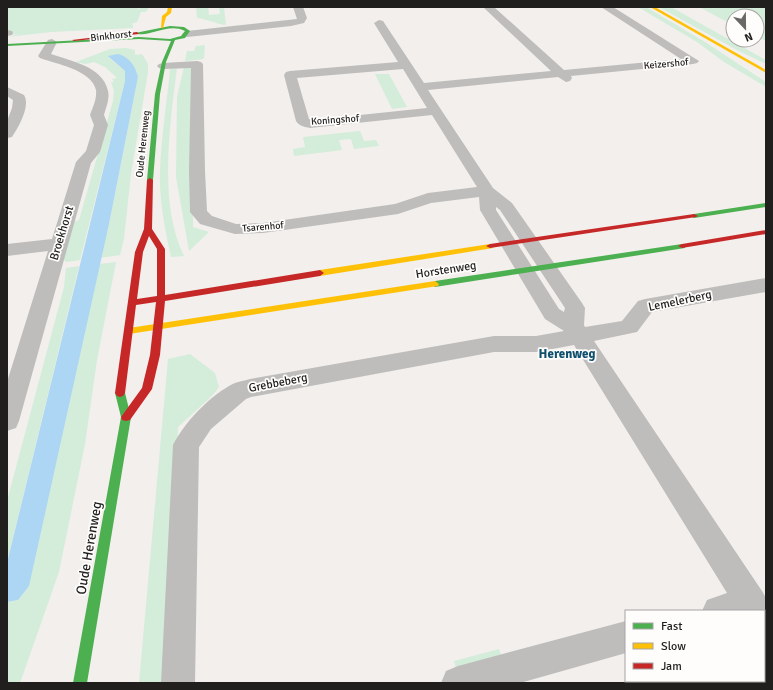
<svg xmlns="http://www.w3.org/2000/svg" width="773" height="690" font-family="Signika,sans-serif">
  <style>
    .green { fill: #d3edda }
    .water { fill: #add6f5 }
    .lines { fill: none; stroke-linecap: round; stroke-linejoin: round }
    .lane { fill: #bebdbc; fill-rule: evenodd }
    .street { fill: #bebdbc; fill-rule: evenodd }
    .fast { fill: #4caf50; fill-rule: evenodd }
    .slow { fill: #ffc107; fill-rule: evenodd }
    .jam { fill: #c62828; fill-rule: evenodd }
    .labels { text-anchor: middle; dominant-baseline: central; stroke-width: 3.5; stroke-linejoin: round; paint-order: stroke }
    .far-street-label { font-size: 10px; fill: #211f1d; stroke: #fefdfc }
    .street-label { font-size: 12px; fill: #211f1d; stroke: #fefdfc }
    .neighbourhood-label { font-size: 13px; font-weight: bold; fill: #0f506f; stroke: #fefdfc }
    .near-street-label { font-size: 14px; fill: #211f1d; stroke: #fefdfc }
  </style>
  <rect width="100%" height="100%" fill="#f2efec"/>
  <path class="green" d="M 7,7 L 137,7 L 139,10 L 140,7 L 149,7 L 146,12 L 141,12 L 137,22 L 131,24 L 133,25 L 133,28 L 51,32 L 7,37 L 19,34 L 7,35 Z
    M 196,7 L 208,7 L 209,15 L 220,14 L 219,7 L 224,7 L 226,25 C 215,24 208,19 197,18 Z
    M 638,7 L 646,7 L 705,42 L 766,82 L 766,87 L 724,62 L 697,42 Z
    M 659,7 L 671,7 L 766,60 L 766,64 L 737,50 Z
    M 699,7 L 766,7 L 766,41 L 757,37 L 757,16 L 733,16 L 733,25 Z
    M 205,45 L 204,59 L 185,61 L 187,51 L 194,51 L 196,46 Z
    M 126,48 L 135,50 L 135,55 L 142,54 L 148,64 L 148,72 L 131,174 L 124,239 L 120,255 L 100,258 L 109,224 L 138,77 L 108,57 L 125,71 L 125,81 L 80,260 L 67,262 L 61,259 L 71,223 L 79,220 L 113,101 L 114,91 L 111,82 L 114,82 L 112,79 L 117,78 L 105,67 L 94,62 L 86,64 L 76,62 L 110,49 Z
    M 184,67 L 193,67 L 193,227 L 209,232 L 189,251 L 176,177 L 177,97 Z
    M 177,68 C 170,124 158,204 184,256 L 171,257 C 165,229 159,200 160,171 C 161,137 167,103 170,69 Z
    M 375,74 L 389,74 L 407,107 L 392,109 Z
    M 360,131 L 364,141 L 376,140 L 379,146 L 354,149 L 351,139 L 339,140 L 342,150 L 294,156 L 293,149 L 305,147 L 303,137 Z
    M 116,262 L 97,360 L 85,444 L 59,572 L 20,683 L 7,683 L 7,602 L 18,600 L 99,264 Z
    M 79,266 L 7,563 L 7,501 L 64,287 L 66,268 Z
    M 190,354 L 215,373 L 219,387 L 212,396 L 178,427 L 168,683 L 139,683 L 168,359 Z
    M 499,649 L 510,683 L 460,683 L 454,661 Z"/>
  <path class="water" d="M 118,54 C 129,57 135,65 138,77 L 109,224 L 29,586 L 18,600 L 7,602 L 7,563 L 125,81 L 125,71 L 108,56 Z"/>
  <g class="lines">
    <path class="lane" d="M 7,30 L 12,31 L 13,33 L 12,35 L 7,36 Z"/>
    <path class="street" d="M 293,7 L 303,7 L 307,18 L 304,23 L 291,26 L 187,37 L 182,34 L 187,31 L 297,19 Z
      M 483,7 L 494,7 L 564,70 L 681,59 L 601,7 L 613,7 L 699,61 L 697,63 L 693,64 L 571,76 L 572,78 L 570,81 L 566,82 L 558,77 L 428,90 L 493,188 L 512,203 L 582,303 L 585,308 L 584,325 L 585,327 L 622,321 L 638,301 L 645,299 L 766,278 L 766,292 L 652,312 L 637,332 L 594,341 L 762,591 L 766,598 L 766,623 L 764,624 L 764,611 L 702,611 L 707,600 L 727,593 L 574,345 L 536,352 L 494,352 L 251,397 L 246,399 L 211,429 L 199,447 L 195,683 L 161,683 L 173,445 C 184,423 208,398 229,386 C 235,382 243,381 250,379 L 494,336 L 536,336 L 564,331 L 545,319 L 480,210 L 479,197 L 431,203 L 398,214 L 263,233 L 235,234 L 200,224 L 190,212 L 189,171 L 191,68 L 163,69 L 159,68 L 157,66 L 159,64 L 163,63 L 197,61 L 201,62 L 203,64 L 205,171 L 207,211 L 212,216 L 236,224 L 263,223 L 395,204 L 428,193 L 477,187 L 432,115 L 310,128 C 305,127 299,126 296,121 L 284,75 L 286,72 L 290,71 L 398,62 L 374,23 L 379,20 L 383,21 L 424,83 L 551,71 ZM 403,69 L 427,108 L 312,120 L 309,119 L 297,78 ZM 496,207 L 500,210 L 565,308 L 564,312 L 559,309 L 496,210 Z
      M 52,39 L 57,42 L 51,54 C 70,61 103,66 108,91 C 110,99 106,107 104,115 L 108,125 L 100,152 L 91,163 L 19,421 L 16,428 L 7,431 L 7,382 L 48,251 L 7,256 L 7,244 L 52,239 L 76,162 L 86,151 L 94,125 L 90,115 C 93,107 97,99 96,90 C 92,70 56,64 40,58 L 38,56 L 48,40 Z
      M 7,87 L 24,95 C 31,106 18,128 12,137 L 7,138 L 7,121 L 12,108 L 13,100 L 7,96 Z
      M 626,621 L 626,653 L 520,683 L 441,683 L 446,671 L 458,666 Z"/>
    <path class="fast" d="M 170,26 L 184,27 L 190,31 L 185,38 L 175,40 L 166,62 L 160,94 L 153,180 L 150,182 L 147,180 L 155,94 L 162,62 L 171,41 L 139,39 L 7,46 L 7,44 L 139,37 L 170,39 L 181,36 L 185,31 C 167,22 148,39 135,33 Z
      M 766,203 L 766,207 L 694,218 L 690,216 L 694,214 Z
      M 682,244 L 685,244 L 685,248 L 435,287 L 431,284 L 435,281 Z
      M 120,389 L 123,390 L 125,393 L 131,417 L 87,683 L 73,683 L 121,417 L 115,393 L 117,390 Z"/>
    <path class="slow" d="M 168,7 L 172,7 L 171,13 L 166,17 L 163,28 L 161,28 L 162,16 L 167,12 Z
      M 650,7 L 655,7 L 766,70 L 766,73 Z
      M 490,244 L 493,244 L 493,248 L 320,276 L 316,273 L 320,270 Z
      M 435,281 L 439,284 L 438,286 L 129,334 L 125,331 L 129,328 Z"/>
    <path class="jam" d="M 137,32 L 139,34 L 74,41 L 72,40 Z
      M 150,178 L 153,180 L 152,229 L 165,249 L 165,295 L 320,270 L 324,273 L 320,276 L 165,301 L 160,355 L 152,389 L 130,420 L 126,421 L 122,420 L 121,417 L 142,388 L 150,355 L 156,302 L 136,305 L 125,393 L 123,396 L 120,397 L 117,396 L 115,393 L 135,252 L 144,229 L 147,180 ZM 149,236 L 157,249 L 157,296 L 137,299 L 143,252 Z
      M 694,214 L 698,216 L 696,217 L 490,248 L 486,246 L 490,244 Z
      M 766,230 L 766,234 L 682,248 L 678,246 L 682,244 Z"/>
  </g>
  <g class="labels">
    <g class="far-street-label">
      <text transform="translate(111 36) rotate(-6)">Binkhorst</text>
      <text transform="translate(666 64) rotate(-5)">Keizershof</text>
      <text transform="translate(335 120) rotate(-4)">Koningshof</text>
      <text transform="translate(143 144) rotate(-84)">Oude Herenweg</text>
      <text transform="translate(263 227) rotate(-5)">Tsarenhof</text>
    </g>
    <g class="street-label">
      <text transform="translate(62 233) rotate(-73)">Broekhorst</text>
      <text transform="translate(446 270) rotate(-9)">Horstenweg</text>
      <text transform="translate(680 301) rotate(-12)">Lemelerberg</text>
      <text transform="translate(278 383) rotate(-11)">Grebbeberg</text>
    </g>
    <g class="neighbourhood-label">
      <text x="567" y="354">Herenweg</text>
    </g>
    <g class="near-street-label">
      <text transform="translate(89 548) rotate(-80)">Oude Herenweg</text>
    </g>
  </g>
  <rect width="773" height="690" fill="none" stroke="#211f1d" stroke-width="16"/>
  <rect x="625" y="610" width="140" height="72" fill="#fefdfc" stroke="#a6a4a3"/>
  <rect x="633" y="623" width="20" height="6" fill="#4caf50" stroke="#a6a4a3"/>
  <text x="661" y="630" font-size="12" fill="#211f1d">Fast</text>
  <rect x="633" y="643" width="20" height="6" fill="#ffc107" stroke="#a6a4a3"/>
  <text x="661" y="650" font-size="12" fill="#211f1d">Slow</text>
  <rect x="633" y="663" width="20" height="6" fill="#c62828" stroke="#a6a4a3"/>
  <text x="661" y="670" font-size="12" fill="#211f1d">Jam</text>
  <g transform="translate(745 28) rotate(158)"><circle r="19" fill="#fefdfc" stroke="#a6a4a3"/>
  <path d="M0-3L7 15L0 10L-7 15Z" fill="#6a6865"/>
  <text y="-6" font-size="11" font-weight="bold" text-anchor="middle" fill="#211f1d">N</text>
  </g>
</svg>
